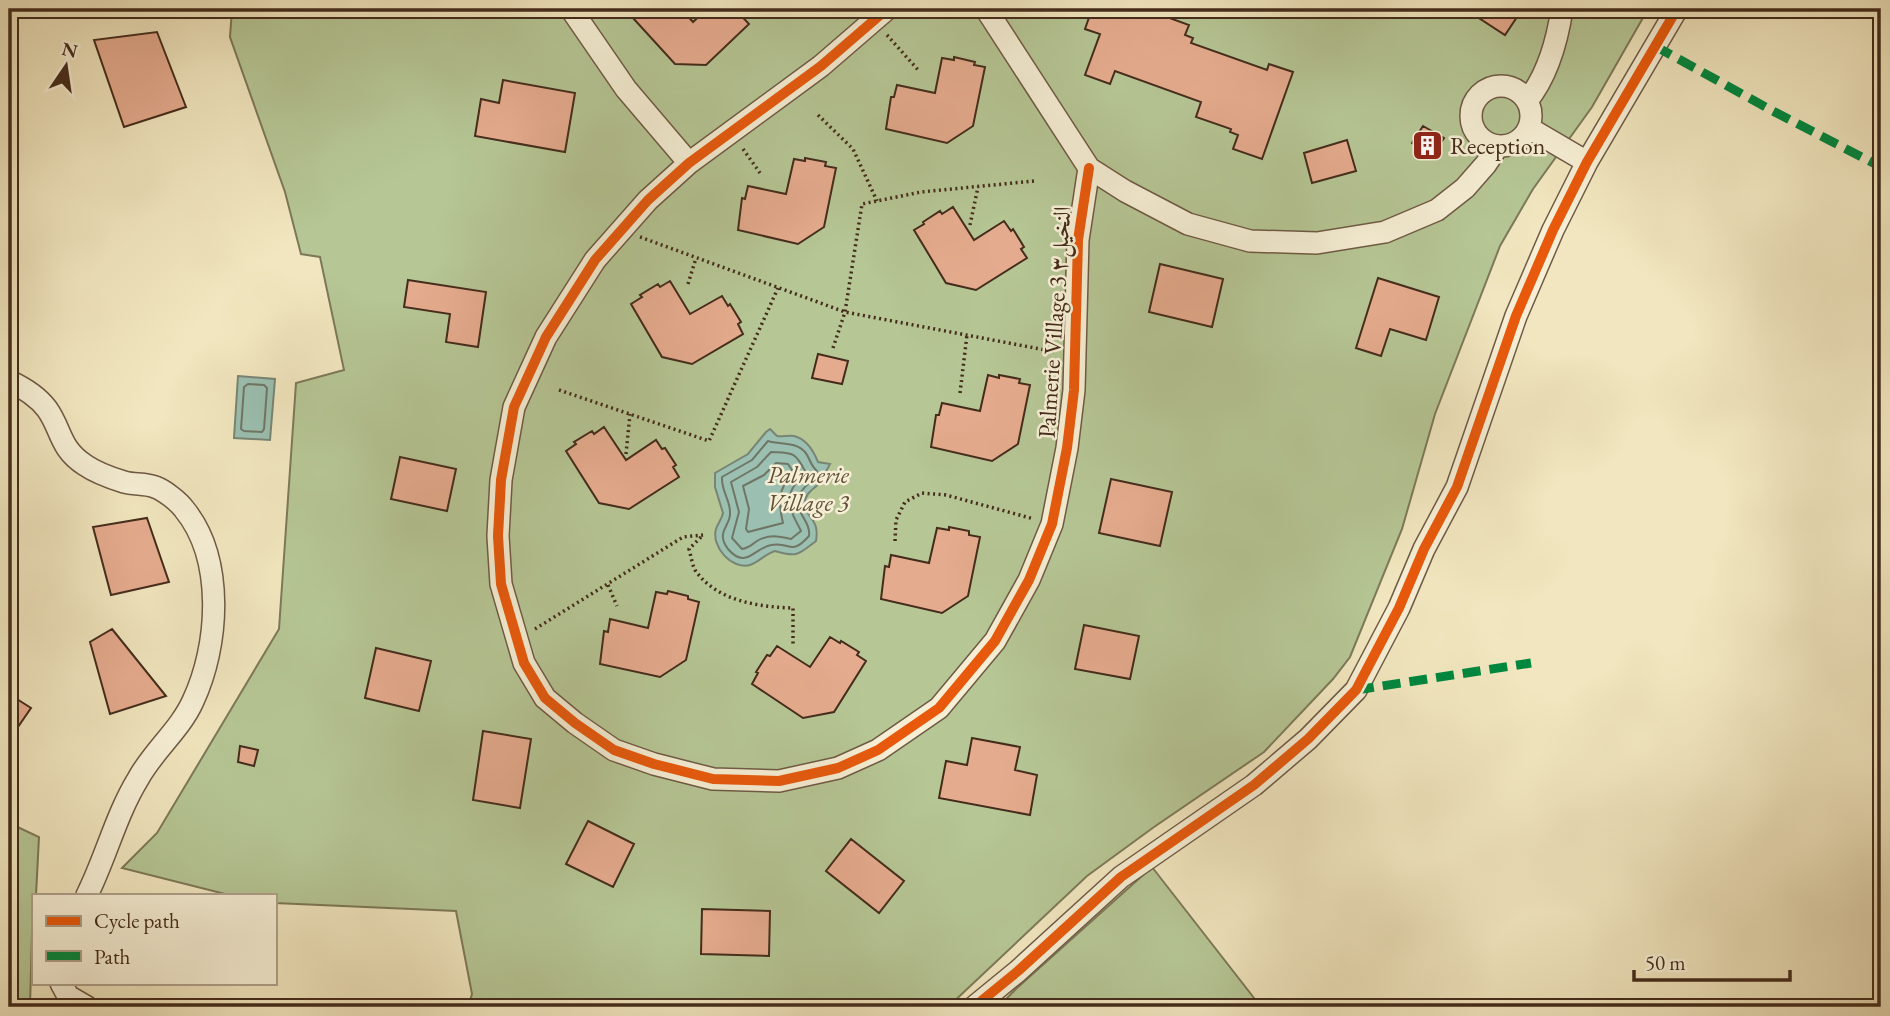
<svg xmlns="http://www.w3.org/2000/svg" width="1890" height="1016" font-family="'EB Garamond',Amiri,serif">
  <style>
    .green { fill: #b6c695; stroke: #7d7958; stroke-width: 2 }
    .water { fill: #9bc0b1; stroke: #788575; stroke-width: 2 }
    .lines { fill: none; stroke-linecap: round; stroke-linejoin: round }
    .shore { stroke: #707666; stroke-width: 2 }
    .building { fill: #e5ab8e; stroke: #442c1b; stroke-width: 2 }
    .minor-casing { stroke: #6f5a44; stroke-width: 24 }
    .path { stroke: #442c1b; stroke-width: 3.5; stroke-dasharray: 2 3.5; stroke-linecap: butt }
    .minor { stroke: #f6efd5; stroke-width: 21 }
    .quiet { stroke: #00873e; stroke-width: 9; stroke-dasharray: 18 9; stroke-linecap: butt }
    .cycleway-casing { stroke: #f6efd5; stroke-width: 15 }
    .cycleway { stroke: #e8590c; stroke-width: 10 }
    .labels { text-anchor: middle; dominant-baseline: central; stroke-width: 5; stroke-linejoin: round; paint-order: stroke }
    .poi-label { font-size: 24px; fill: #442c1b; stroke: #f6efd5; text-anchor: start }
    .street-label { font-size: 24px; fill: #442c1b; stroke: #f6efd5 }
    .park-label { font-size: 24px; font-style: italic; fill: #60523a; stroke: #f6efd5 }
  </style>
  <rect width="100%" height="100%" fill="#f1e6bf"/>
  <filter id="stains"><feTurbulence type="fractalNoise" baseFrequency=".00286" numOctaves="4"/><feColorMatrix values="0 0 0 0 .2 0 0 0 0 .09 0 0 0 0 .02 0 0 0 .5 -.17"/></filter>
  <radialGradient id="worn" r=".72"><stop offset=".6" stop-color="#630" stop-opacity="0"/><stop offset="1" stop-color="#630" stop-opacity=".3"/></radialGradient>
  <path class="green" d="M 232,9 L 1648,9 L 1592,107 L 1533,189 L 1500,246 L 1435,414 L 1402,529 L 1350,657 L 1333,679 L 1264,752 L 1154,827 L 1087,876 L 948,1007 L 468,1007 L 472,994 L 456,911 L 275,903 L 275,895 L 229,895 L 122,868 L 157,833 L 279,629 L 296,383 L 344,370 L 320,257 L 301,254 L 285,192 L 230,37 Z
    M 9,823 L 39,837 L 36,895 L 33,895 L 30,1007 L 9,1007 Z
    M 1152,867 L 1261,1007 L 998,1007 L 1017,988 Z"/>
  <path class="water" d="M 238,376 L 275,379 L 270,440 L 234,438 Z
    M 770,429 L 777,436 C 782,437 789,435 794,436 C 807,439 814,452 818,462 L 830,464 C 827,469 825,475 822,480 C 817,488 805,491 805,503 C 805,519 820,517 816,541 C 799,554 798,558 775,551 C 765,554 759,562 750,565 C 732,570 711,547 716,529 C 718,523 722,519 723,513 L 715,487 L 715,473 L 748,454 L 766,432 Z"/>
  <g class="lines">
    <path class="shore" d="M 248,384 L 264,385 L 267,388 L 264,429 L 262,432 L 244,431 L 241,429 L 244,387 Z
      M 768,441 C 780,445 795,441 805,452 C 810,458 810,465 817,471 C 815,482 801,486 798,498 C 795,513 811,521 809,536 C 790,557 791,541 771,545 C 754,548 746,570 728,549 C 725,545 722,540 723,534 C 724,527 730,522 730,514 C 731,501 721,491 722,477 L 752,460 Z
      M 771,452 C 792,453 795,451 805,471 C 802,477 798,480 794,486 C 783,503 794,516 801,531 L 791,539 C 778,536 769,534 757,541 C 751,545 749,548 742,549 L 732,538 L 739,512 L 731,482 L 757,467 Z
      M 776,463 L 788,464 L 792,470 C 779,493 777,497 783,523 L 748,532 L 746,529 L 749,509 L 743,486 L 764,475 Z"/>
  </g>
  <path class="building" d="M 643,9 L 681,9 L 693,22 L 707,9 L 735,9 L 749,24 L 706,65 L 675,64 L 633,18 Z
    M 1092,9 L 1145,9 L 1189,25 L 1185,35 L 1193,38 L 1191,43 L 1267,70 L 1269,64 L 1293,72 L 1262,159 L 1233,149 L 1238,135 L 1230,132 L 1231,129 L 1196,117 L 1201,102 L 1115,71 L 1110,84 L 1085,75 L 1100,34 L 1085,29 Z
    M 1465,9 L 1505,9 L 1517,17 L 1505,35 Z
    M 157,32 L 186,107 L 124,127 L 94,40 Z
    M 954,57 L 975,62 L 974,65 L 985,67 L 973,126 L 947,143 L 886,129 L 891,97 L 894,97 L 897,85 L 935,93 L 942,58 L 954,60 Z
    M 503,80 L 575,93 L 565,152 L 475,136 L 481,99 L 499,103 Z
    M 1423,126 L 1444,138 L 1432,156 L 1412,143 Z
    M 1347,140 L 1356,171 L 1312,183 L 1304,153 Z
    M 805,158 L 826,162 L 825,166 L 836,168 L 824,227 L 798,244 L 738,230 L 742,198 L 745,199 L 748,186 L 786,194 L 794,159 L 805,161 Z
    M 953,207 L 974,240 L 1004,221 L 1011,231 L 1013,229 L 1024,247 L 1021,249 L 1027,258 L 976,290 L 946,283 L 914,230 L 924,224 L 923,222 L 940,211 L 942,214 Z
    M 1160,264 L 1223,279 L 1212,327 L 1149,312 Z
    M 1378,278 L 1439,297 L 1426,340 L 1390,329 L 1381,356 L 1356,348 Z
    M 408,280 L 486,292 L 478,347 L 446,342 L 450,314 L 404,307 Z
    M 670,281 L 690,314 L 722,296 L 728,306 L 730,304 L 741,322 L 738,324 L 743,334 L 692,364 L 662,357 L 631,304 L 642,297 L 640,295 L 658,284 L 660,287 Z
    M 818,354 L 848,361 L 842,384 L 812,378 Z
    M 988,375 L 999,378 L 999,375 L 1020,379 L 1019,383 L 1030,385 L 1018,444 L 992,461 L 931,447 L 936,415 L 939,415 L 942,403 L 980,411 Z
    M 604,427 L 626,460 L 656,440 L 662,449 L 665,448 L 676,465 L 673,467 L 679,477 L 629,509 L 599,503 L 566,451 L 576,444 L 574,442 L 592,431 L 594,434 Z
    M 400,457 L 456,469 L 447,511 L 391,499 Z
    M 1111,479 L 1172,492 L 1160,546 L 1099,533 Z
    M 147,518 L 169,582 L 111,595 L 93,527 Z
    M 949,527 L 969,531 L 969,535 L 980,537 L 968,596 L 942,613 L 881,599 L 885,566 L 889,567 L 891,555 L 929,563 L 937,528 L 949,530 Z
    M 668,591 L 688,596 L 688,599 L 699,602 L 686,660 L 660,677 L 600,664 L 604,631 L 608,632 L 610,619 L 648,628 L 656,592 L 667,594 Z
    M 1084,625 L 1139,636 L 1130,679 L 1075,669 Z
    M 112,629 L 166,696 L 110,714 L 90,642 Z
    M 830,637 L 840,643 L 841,641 L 859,652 L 857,655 L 866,661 L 834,712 L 803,718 L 752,684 L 758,673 L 756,672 L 767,655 L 770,656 L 777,646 L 810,667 Z
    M 376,648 L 431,661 L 419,711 L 365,698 Z
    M 9,694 L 31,708 L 9,740 Z
    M 483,731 L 531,739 L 520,808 L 473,800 Z
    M 972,738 L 1020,747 L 1015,770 L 1037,775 L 1030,815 L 939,798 L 946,761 L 967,765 Z
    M 240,746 L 258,750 L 254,766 L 238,762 Z
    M 588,821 L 634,844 L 613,887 L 566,864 Z
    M 851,839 L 904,881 L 879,913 L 826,871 Z
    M 702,909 L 770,911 L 769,956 L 701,954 Z"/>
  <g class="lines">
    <defs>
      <path id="minor" d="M 571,9 L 626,89 L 689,163
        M 887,9 L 821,66 L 689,163 L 648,200 L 595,260 L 546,337 L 514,407 L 501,480 L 498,536 L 501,584 L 524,663 L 545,698 L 575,723 L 614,750 L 654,764 L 713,779 L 779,781 L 838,768 L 878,750 L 939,708 L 995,641 L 1029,580 L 1052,524 L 1067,448 L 1074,390 L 1078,240 L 1089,168
        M 986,9 L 1089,168 L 1125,191 L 1188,224 L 1250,241 L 1317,243 L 1385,232 L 1437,210 L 1465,188 L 1486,164 L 1498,146
        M1471 116a30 30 0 1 1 60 0a30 30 0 1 1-60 0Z
        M 1527,101 C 1548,75 1557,42 1562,9
        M 1529,128 L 1587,162
        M 9,381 C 22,387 38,397 47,409 C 62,430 59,448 85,465 C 95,472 111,478 124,482 C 134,485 145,483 155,487 C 164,490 179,502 184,509 C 225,559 219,646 193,701 C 180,730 153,751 138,779 C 116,815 106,857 87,895
        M 61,983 L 68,996 L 87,1007
        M 974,1007 L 1018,971 L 1121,877 L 1254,785 L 1308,739 L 1356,690 L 1399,608 L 1424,549 L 1457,487 L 1516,316 L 1553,230 L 1587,162 L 1677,9"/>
    </defs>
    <use href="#minor" class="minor-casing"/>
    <path class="path" d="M 887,35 L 919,71
      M 818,115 L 853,149 L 877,201
      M 743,149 L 760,173
      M 970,225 L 978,187
      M 640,237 L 845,312 L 1056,352
      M 688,284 L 696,258
      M 833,348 L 845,312 L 862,204 L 921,192 L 1034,181
      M 559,390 L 709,441 L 778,288
      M 960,393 L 967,335
      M 626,454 L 630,414
      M 701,537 L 689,549 C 691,556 692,564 695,570 C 716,601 759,607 793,608 L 793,645
      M 895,541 L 896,520 L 905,502 L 922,493 L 946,495 L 1034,519
      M 608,585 L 617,606
      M 535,629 L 683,537 L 703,535"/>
    <use href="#minor" class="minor"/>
    <path class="quiet" d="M 1655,46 L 1771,110 L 1881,167
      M 1356,690 L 1531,663"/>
    <defs>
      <path id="cycleway" d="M 887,9 L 821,66 L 689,163 L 648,200 L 595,260 L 546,337 L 514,407 L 501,480 L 498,536 L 501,584 L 524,663 L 545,698 L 575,723 L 614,750 L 654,764 L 713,779 L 779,781 L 838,768 L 878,750 L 939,708 L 995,641 L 1029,580 L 1052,524 L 1067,448 L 1074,390 L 1078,240 L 1089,168
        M 974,1007 L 1018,971 L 1121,877 L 1254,785 L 1308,739 L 1356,690 L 1399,608 L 1424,549 L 1457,487 L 1516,316 L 1553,230 L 1587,162 L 1677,9"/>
    </defs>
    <use href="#cycleway" class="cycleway-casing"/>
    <use href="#cycleway" class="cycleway"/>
  </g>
  <defs>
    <symbol id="building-square" viewBox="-11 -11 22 22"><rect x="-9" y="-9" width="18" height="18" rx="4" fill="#8f2418" stroke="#f6efd5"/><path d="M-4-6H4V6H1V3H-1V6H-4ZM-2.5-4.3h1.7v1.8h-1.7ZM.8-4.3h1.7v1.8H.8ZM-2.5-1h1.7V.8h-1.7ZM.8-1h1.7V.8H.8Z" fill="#fff"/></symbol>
  </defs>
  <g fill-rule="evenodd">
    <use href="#building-square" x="1410" y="128" width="35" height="35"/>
  </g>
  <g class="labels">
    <g class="poi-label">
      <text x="1450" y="145">Reception</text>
    </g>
    <g class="street-label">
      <text transform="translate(1054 322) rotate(-86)">Palmerie Village 3 النخيل٣</text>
    </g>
    <g class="park-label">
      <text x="808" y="474">Palmerie<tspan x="808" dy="28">Village 3</tspan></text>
    </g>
  </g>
  <rect width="1890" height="1016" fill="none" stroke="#f1e6bf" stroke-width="35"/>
  <rect x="10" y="10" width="1869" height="995" fill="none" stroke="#442c1b" stroke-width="3.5"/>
  <rect x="18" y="18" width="1855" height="981" fill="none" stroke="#442c1b" stroke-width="2"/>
  <rect x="32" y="894" width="245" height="91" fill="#f6efd5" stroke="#afa18b" stroke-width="2"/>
  <rect x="46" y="916" width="35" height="10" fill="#e8590c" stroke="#afa18b" stroke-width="2"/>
  <text x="94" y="928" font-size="21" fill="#442c1b">Cycle path</text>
  <rect x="46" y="951" width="35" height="10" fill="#00873e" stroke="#afa18b" stroke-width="2"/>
  <text x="94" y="964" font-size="21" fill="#442c1b">Path</text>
  <g transform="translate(66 66) rotate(13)" stroke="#f6efd5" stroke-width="5" paint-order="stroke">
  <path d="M0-5L12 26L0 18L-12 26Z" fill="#442c1b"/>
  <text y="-10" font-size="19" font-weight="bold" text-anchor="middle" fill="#442c1b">N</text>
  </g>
  <path d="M1634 970v10h156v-10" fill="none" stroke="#442c1b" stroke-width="3.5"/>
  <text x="1645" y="970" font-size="21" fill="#442c1b" stroke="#f6efd5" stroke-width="5" paint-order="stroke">50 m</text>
  <rect width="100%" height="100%" filter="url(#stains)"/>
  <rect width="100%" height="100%" fill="url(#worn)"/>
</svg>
